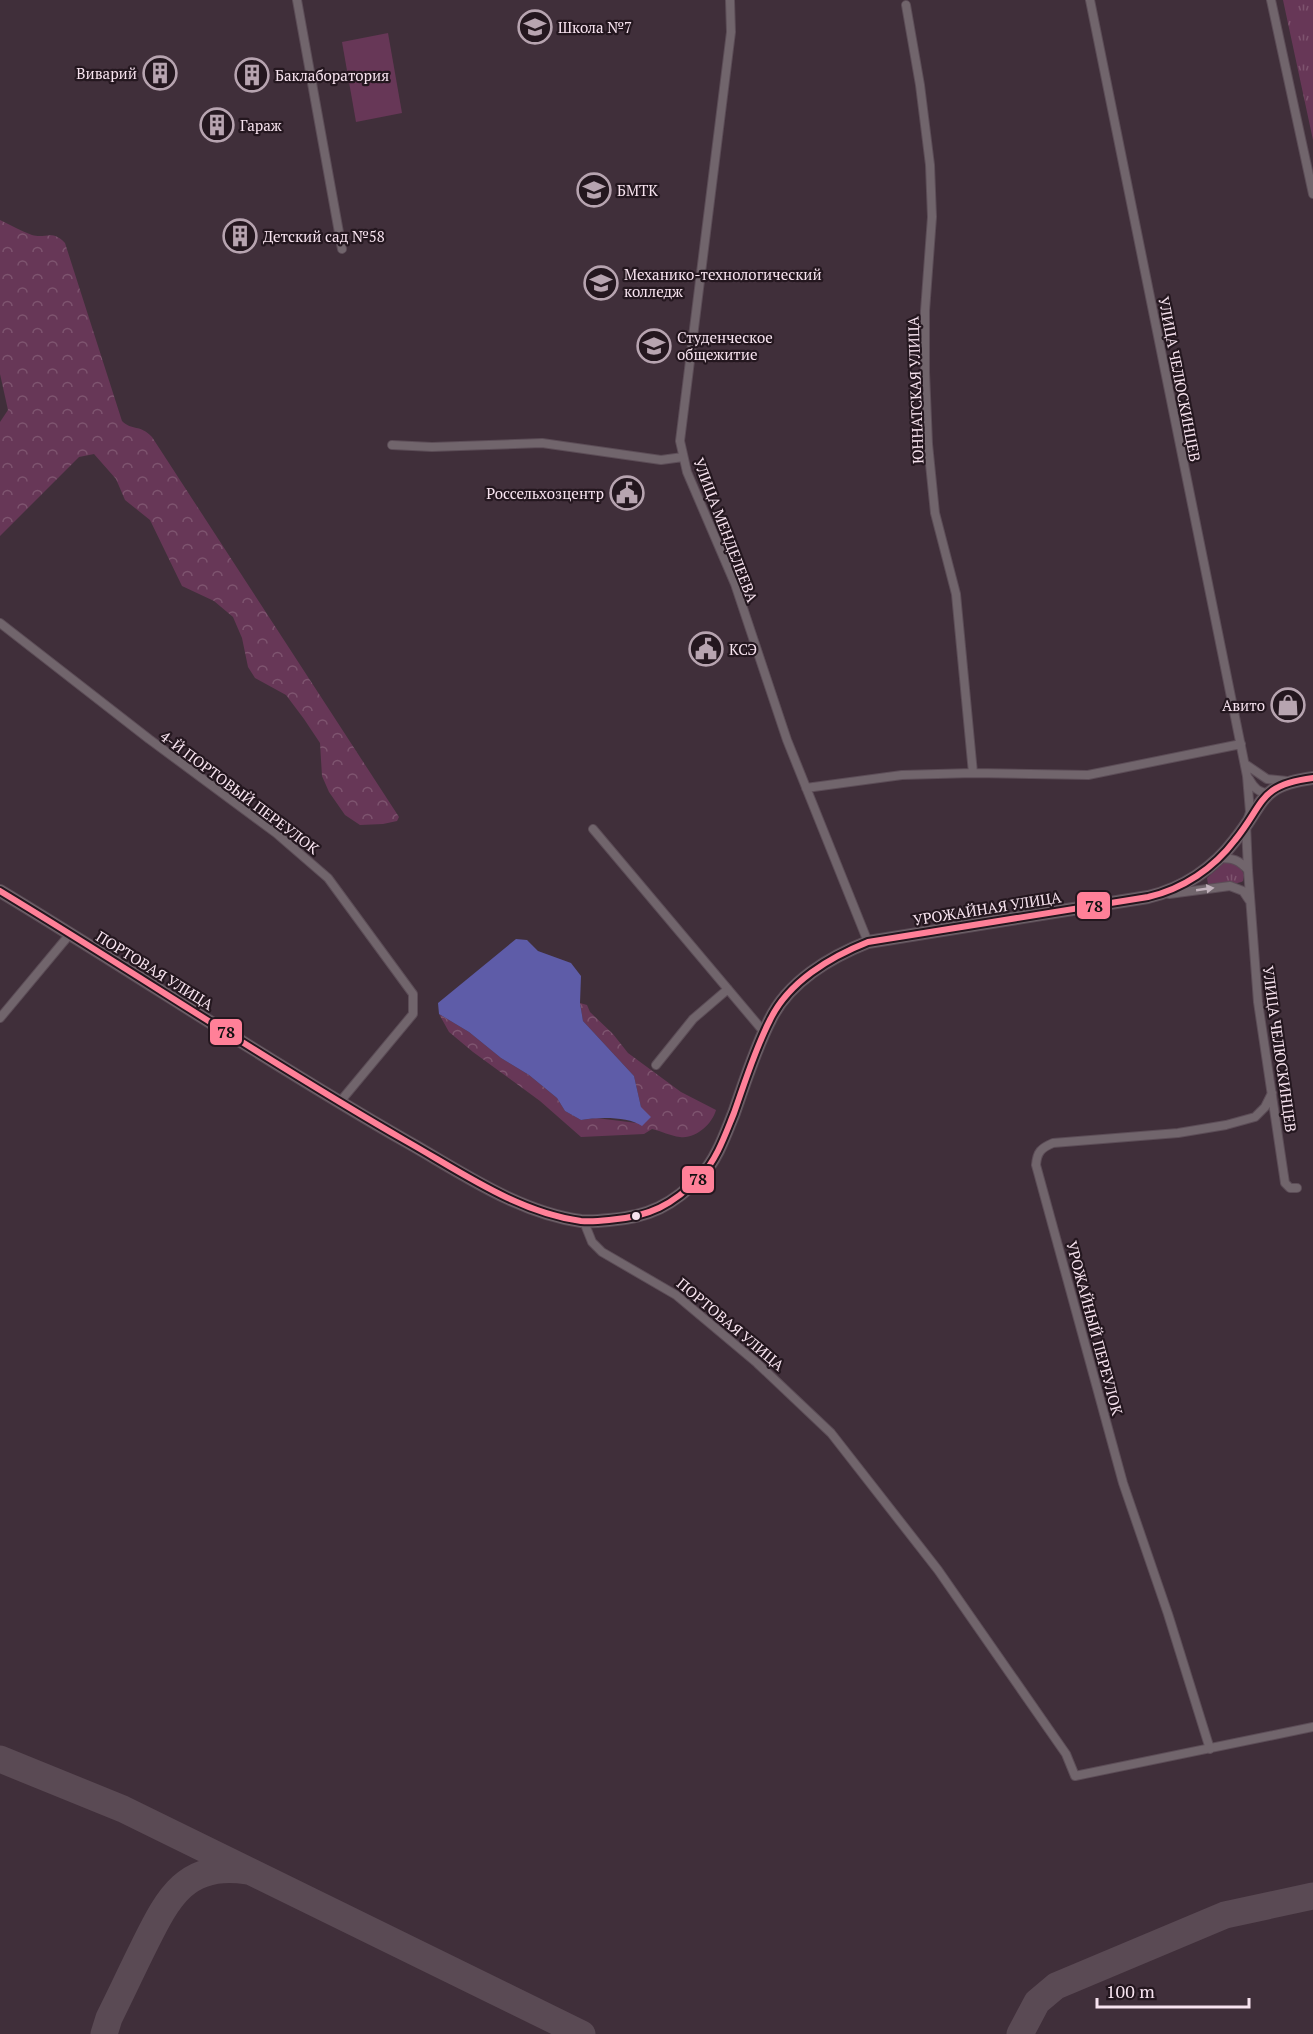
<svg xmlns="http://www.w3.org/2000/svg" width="1313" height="2034" font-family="'PT Serif',serif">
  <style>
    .grass { fill: url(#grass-tufts) }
    .forest { fill: url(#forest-crowns) }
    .park { fill: #673757 }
    .water { fill: #5e5ca8 }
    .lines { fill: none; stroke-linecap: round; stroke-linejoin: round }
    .taxiway { stroke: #5a4a54; stroke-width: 27 }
    .street-casing { stroke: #5c4d57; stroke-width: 10 }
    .secondary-casing { stroke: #5c4d57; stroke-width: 14 }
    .street { stroke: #71656c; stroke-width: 8 }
    .secondary { stroke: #71656c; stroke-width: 12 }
    .bus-1-casing { stroke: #24171f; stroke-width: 10 }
    .bus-1 { stroke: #ff8098; stroke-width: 6 }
    .oneway { fill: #c1b1bb }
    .bus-dot { fill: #f7e3ef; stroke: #24171f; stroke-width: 2 }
    .labels { text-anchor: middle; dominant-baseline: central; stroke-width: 4.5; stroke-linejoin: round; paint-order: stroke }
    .poi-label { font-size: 15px; fill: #f7e3ef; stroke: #24171f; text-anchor: start }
    .street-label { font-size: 15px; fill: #f7e3ef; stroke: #24171f }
    .line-badge { stroke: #24171f; stroke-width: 2 }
    .pale-badge-label { font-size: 16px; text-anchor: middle; font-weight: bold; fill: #111 }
  </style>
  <defs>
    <pattern id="grass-tufts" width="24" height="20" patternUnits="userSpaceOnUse" patternTransform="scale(1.5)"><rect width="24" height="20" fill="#673757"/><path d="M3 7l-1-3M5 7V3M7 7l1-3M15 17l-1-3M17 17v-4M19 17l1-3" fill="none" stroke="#7e546f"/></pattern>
    <pattern id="forest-crowns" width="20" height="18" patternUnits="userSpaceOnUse" patternTransform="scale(1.5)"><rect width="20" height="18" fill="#673757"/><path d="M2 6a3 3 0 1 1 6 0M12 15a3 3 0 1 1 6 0" fill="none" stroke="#7e546f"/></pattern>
  </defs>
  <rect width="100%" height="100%" fill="#402f3a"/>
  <path class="grass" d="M 1283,0 L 1313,0 L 1313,140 Z
    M 1225,862 C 1234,861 1242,867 1244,875 L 1243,881 C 1238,885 1216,884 1208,884 L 1207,878 Z"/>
  <path class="forest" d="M 0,220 C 11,225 21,231 32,235 C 46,239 52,229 65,243 L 122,421 C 132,431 140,424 152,437 L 399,817 L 397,821 L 383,824 L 360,825 L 345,815 L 329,792 L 322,776 L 320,743 L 304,719 L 286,695 L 255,678 L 248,667 L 242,638 L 233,617 L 214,601 L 182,586 L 150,520 L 125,500 L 116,479 L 94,454 L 79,457 L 0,536 L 0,422 L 8,410 L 0,374 Z
    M 580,1003 L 587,1005 L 590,1012 L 613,1034 L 628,1053 L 681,1092 L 716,1110 C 712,1124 696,1139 680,1137 C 670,1136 662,1131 652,1129 L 644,1134 L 581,1137 L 540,1101 L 473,1052 L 449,1032 L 439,1014 L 469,1032 L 501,1058 L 529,1075 L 557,1098 L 565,1111 L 581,1120 L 596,1118 L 637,1123 L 641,1107 L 634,1076 L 583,1021 Z"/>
  <path class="park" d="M 388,33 L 402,113 L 356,122 L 342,42 Z"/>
  <path class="water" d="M 516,939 L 527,940 L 538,951 L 571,963 L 581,976 L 580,1003 L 583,1021 L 634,1076 L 641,1107 L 651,1117 L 642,1126 C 628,1116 597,1117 581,1120 L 565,1111 L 557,1098 L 529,1075 L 501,1058 L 469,1032 L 439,1014 L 438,1003 Z"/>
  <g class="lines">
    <path class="taxiway" d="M 0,1759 L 123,1809 L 582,2034
      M 104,2034 L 109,2018 C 121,1994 132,1970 144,1946 C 167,1900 185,1861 247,1871
      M 1020,2034 L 1037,2002 L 1056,1986 L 1225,1915 L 1313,1896"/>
    <defs>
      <path id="street" d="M 297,0 L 342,249
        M 730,0 L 731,32 L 680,441 L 687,472 L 735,584 L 787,740 L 868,942
        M 1090,0 L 1247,776 L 1250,812 L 1246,825 L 1248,870 L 1258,1002 L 1285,1183 L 1290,1188 L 1297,1188
        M 1271,0 L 1313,194
        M 906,5 L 920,85 L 930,165 L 932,217 L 925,311 L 925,372 L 928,444 L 935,513 L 956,594 L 973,773
        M 392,445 L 432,447 L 542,443 L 661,460 L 683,457
        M 0,623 L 149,739 L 276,833 L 328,878 L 413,994 L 413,1014 L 339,1103
        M 1245,764 L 1267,779 L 1287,781
        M 1249,779 C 1254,788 1259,793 1269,793
        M 806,788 L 902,775 L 973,773 L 1088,775 L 1241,744
        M 593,829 L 764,1032
        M 1219,858 C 1233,858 1239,860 1248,870
        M 1169,894 L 1230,886 L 1243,891 L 1249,900
        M 0,1018 L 70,934
        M 656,1065 L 693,1019 L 728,989
        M 584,1222 L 592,1242 L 602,1252 L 676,1295 L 757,1363 L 831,1433 L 938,1570 L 1066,1754 L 1075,1776 L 1313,1727
        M 1210,1749 L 1168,1614 L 1123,1483 L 1036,1165 C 1037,1152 1041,1148 1053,1143 L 1178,1133 L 1226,1125 L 1255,1117 L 1265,1107 L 1272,1093"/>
      <path id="secondary" d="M 0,891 C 136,973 268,1062 406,1141 C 461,1172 517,1212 581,1221 C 590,1222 600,1221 609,1220 C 649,1217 673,1205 701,1176 C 717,1159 725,1135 734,1113 C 745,1082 755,1049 770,1020 C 788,982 830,957 868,942 L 1148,897 C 1183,889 1214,868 1235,840 C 1265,803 1258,785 1313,778"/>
    </defs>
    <use href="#street" class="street-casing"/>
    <use href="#secondary" class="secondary-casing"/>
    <use href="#street" class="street"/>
    <use href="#secondary" class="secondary"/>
    <defs>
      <path id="bus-1" d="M 0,891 C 136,973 268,1062 406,1141 C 461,1172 517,1212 581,1221 C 590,1222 600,1221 609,1220 C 649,1217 673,1205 701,1176 C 717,1159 725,1135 734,1113 C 745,1082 755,1049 770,1020 C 788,982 830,957 868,942 L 1148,897 C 1183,889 1214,868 1235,840 C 1265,803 1258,785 1313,778"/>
    </defs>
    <use href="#bus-1" class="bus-1-casing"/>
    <use href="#bus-1" class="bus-1"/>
  </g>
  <defs><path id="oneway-solid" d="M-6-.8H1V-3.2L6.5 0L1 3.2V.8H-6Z" transform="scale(1.5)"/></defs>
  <use class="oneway" href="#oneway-solid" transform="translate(1205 889) rotate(-8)"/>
  <defs>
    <symbol id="school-ring" viewBox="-11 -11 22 22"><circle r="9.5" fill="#24171f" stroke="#b7a4b0" stroke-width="1.5"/><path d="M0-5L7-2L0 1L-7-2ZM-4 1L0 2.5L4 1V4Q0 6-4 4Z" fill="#b7a4b0"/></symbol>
    <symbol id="building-ring" viewBox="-11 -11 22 22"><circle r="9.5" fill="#24171f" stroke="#b7a4b0" stroke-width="1.5"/><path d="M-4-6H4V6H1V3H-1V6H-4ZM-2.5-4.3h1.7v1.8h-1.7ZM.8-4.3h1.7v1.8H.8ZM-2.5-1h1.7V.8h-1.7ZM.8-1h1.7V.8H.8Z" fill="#b7a4b0"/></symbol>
    <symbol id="university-ring" viewBox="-11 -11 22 22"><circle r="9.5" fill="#24171f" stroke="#b7a4b0" stroke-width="1.5"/><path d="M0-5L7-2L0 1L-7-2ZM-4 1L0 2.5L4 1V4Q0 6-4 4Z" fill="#b7a4b0"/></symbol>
    <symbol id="civic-ring" viewBox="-11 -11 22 22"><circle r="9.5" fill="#24171f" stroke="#b7a4b0" stroke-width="1.5"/><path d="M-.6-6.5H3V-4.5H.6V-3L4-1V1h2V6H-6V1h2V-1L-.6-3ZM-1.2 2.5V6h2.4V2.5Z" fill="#b7a4b0"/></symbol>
    <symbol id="shop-ring" viewBox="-11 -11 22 22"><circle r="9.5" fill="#24171f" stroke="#b7a4b0" stroke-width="1.5"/><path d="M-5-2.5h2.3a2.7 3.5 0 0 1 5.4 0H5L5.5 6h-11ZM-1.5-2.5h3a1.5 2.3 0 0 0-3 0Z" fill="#b7a4b0"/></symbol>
  </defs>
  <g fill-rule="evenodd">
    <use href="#school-ring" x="516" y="8" width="38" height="38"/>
    <use href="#building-ring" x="141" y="54" width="38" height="38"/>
    <use href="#building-ring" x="233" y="56" width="38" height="38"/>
    <use href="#building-ring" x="198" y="106" width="38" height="38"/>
    <use href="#university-ring" x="575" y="171" width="38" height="38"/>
    <use href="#building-ring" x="221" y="217" width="38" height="38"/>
    <use href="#university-ring" x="582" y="264" width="38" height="38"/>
    <use href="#university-ring" x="635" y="327" width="38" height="38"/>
    <use href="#civic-ring" x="608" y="474" width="38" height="38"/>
    <use href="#civic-ring" x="687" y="630" width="38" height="38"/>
    <use href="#shop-ring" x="1269" y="686" width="38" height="38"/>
  </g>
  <circle class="bus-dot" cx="636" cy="1216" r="5"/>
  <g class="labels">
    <g class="poi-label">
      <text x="558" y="27">Школа №7</text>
      <text x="137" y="73" text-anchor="end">Виварий</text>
      <text x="275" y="75">Баклаборатория</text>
      <text x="240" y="125">Гараж</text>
      <text x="617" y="190">БМТК</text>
      <text x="263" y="236">Детский сад №58</text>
      <text x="624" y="274">Механико-технологический<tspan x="624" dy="17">колледж</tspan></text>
      <text x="677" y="337">Студенческое<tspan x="677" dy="17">общежитие</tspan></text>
      <text x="604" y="493" text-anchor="end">Россельхозцентр</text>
      <text x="729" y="649">КСЭ</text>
      <text x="1265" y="705" text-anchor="end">Авито</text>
    </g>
    <g class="street-label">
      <text transform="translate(1180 379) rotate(79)">УЛИЦА ЧЕЛЮСКИНЦЕВ</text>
      <text transform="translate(915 390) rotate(-92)">ЮННАТСКАЯ УЛИЦА</text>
      <text transform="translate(726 530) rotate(69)">УЛИЦА МЕНДЕЛЕЕВА</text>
      <text transform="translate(240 792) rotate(37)">4-Й ПОРТОВЫЙ ПЕРЕУЛОК</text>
      <text transform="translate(987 908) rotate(-9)">УРОЖАЙНАЯ УЛИЦА</text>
      <text transform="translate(155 970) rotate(32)">ПОРТОВАЯ УЛИЦА</text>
      <text transform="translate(1280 1049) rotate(82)">УЛИЦА ЧЕЛЮСКИНЦЕВ</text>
      <text transform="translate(731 1324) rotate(40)">ПОРТОВАЯ УЛИЦА</text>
      <text transform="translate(1095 1328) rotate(75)">УРОЖАЙНЫЙ ПЕРЕУЛОК</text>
    </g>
  </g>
  <g class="line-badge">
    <rect x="1076" y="891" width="35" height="29" rx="6" fill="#ff8098"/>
    <rect x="209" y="1018" width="34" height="28" rx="6" fill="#ff8098"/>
    <rect x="681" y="1165" width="34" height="29" rx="6" fill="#ff8098"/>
  </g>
  <g class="pale-badge-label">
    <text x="1094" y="912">78</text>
    <text x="226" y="1038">78</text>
    <text x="698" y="1185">78</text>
  </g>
  <path d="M1097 1998v9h152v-9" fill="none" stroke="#f7e3ef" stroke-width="3"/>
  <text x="1106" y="1998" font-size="18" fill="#f7e3ef" stroke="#24171f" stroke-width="4.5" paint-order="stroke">100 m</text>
</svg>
